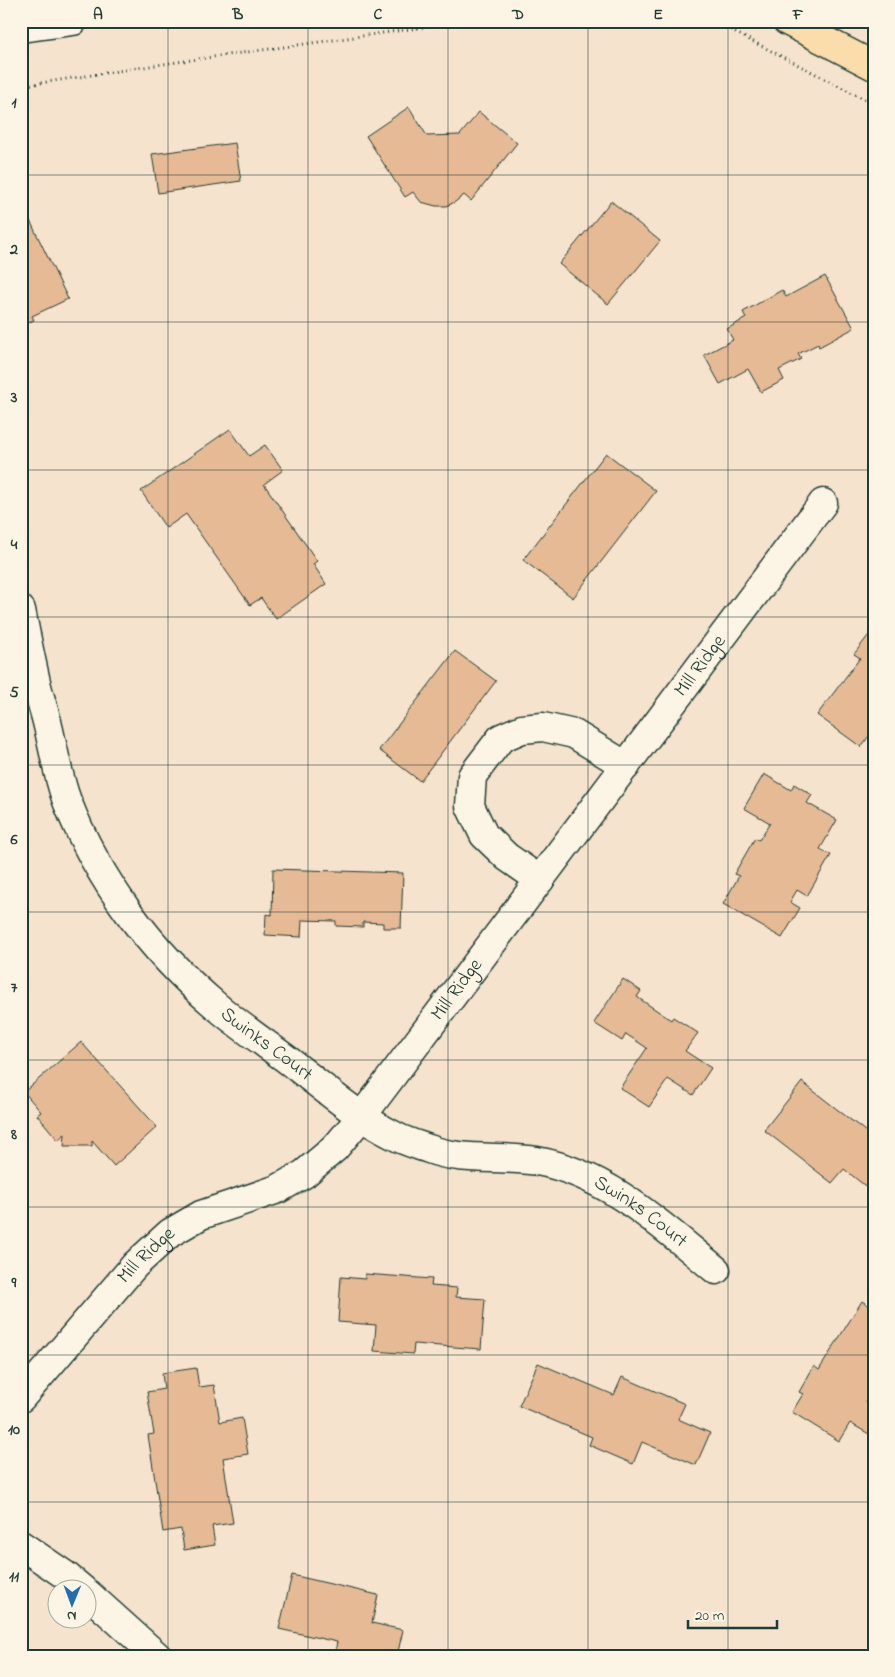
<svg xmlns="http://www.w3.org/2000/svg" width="895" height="1677" font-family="'Indie Flower',sans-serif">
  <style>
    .building { fill: #e5ba95; stroke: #1f3d34 }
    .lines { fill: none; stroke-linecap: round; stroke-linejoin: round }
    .minor-casing { stroke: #1f3d34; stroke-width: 31 }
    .major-casing { stroke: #1f3d34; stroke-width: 31 }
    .path { stroke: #1f3d34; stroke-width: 3; stroke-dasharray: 1 4; stroke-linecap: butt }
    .minor { stroke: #fcf5e5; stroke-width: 28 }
    .major { stroke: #faddab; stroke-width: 28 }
    .grid { fill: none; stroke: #1f3d34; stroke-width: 1; stroke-opacity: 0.55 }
    .labels { text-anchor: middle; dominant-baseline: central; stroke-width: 5; stroke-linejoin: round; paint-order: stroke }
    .street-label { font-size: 20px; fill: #1f3d34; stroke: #fcf5e5 }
    .neatline { fill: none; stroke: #1f3d34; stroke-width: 2 }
    .grid-label { font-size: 16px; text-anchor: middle; font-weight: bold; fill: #1f3d34 }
  </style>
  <rect width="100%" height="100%" fill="#f5e3cd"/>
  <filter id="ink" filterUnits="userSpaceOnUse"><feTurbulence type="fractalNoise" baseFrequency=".02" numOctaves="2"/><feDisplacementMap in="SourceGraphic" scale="10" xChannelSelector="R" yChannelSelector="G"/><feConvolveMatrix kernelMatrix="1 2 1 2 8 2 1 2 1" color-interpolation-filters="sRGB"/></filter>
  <g filter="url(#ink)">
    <path class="building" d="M 409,107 L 427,136 L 460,135 L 479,112 L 517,143 L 471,201 L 464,195 L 455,202 L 446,206 L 436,206 L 421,202 L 413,192 L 405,197 L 366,136 Z
      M 235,143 L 241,181 L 158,193 L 152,154 Z
      M 611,201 L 660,241 L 608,304 L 559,264 Z
      M 22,204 L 68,299 L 32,316 L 34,320 L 21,326 Z
      M 825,276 L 854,328 L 819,347 L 818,344 L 798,354 L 801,359 L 779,370 L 784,380 L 761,392 L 748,369 L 720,384 L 704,355 L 733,340 L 727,329 L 746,318 L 743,312 L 782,290 L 786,297 Z
      M 230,429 L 249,456 L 265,445 L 283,470 L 264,484 L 317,561 L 313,564 L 326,584 L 276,619 L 261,598 L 250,605 L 186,514 L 166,528 L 141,491 Z
      M 606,453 L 656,491 L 573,598 L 523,560 Z
      M 872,631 L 874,633 L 874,729 L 861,747 L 817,715 L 860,658 L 854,654 Z
      M 455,651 L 496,681 L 420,781 L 379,750 Z
      M 764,774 L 791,790 L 794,784 L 812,795 L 807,803 L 837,820 L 820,849 L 831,855 L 807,896 L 797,890 L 790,902 L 800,908 L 782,938 L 723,904 L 739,876 L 734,874 L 755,838 L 759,840 L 770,823 L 744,808 Z
      M 273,869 L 403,873 L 401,928 L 383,928 L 383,923 L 363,922 L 363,927 L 336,926 L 336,921 L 302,920 L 301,937 L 265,935 L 266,914 L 272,915 Z
      M 623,979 L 641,991 L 637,997 L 671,1020 L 673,1017 L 698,1033 L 685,1051 L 711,1068 L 693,1095 L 668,1079 L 649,1107 L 620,1088 L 647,1048 L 626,1034 L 622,1041 L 594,1023 Z
      M 81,1042 L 157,1127 L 114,1166 L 92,1141 L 92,1146 L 64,1146 L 65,1134 L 58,1140 L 37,1115 L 41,1112 L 24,1092 Z
      M 802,1082 L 874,1138 L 874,1193 L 844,1169 L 832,1183 L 764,1130 Z
      M 365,1274 L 432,1279 L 431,1286 L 457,1288 L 456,1297 L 485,1299 L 481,1349 L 414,1344 L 413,1354 L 374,1351 L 376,1325 L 338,1322 L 341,1277 L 365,1279 Z
      M 862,1301 L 874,1309 L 874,1388 L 865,1402 L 874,1408 L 874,1428 L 869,1434 L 850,1423 L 839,1441 L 792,1412 L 803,1394 L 799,1392 L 814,1366 L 819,1370 Z
      M 538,1363 L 614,1395 L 622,1377 L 685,1404 L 678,1419 L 710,1433 L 696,1465 L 642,1442 L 633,1464 L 589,1445 L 592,1437 L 519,1406 Z
      M 196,1368 L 199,1387 L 214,1385 L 220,1422 L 242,1418 L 248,1454 L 223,1458 L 233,1523 L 212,1526 L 215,1545 L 184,1550 L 181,1529 L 163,1532 L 148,1435 L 154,1434 L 147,1392 L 164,1389 L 162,1373 Z
      M 292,1575 L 378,1595 L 372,1623 L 403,1630 L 397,1656 L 374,1656 L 365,1654 L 364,1656 L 334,1656 L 337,1642 L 279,1629 Z"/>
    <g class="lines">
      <defs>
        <g id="minor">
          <path d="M 21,28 L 73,21"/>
          <path id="s1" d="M 21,610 C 26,635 31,661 37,686 C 40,699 45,712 48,726 C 54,751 58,777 67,801 C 98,880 150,950 215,1005 C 237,1024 262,1041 285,1058 C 321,1085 355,1116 395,1136 C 406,1142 418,1145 429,1149 C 463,1162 501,1155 537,1161 C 608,1174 662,1226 716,1270"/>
          <path d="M 540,880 L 507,857 L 484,835 L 470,806 L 472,776 L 501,738 L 522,729 L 543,727 L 574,734 L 626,766"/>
          <path id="s2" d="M 21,1398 L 135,1265 L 170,1233 L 201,1215 L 278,1189 L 304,1174 L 335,1148 L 362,1116 L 823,503"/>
          <path d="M 21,1545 L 65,1575 L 83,1590"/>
          <path d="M 88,1594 L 157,1656"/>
        </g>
        <path id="major" d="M 787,21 L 874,66"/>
      </defs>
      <use href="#minor" class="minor-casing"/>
      <use href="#major" class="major-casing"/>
      <path class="path" d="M 713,21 L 874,104
        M 21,86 L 163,64 L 468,21"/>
      <use href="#minor" class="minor"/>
      <use href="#major" class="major"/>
    </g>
  </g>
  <path class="grid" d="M 168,21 L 168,1656M 308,21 L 308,1656M 448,21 L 448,1656M 588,21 L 588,1656M 728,21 L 728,1656M 21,175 L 874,175M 21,322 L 874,322M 21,470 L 874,470M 21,617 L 874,617M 21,765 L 874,765M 21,912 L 874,912M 21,1060 L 874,1060M 21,1207 L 874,1207M 21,1355 L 874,1355M 21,1502 L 874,1502"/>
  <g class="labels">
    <g class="street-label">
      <text stroke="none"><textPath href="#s2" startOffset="1015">Mill Ridge</textPath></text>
      <text stroke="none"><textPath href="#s2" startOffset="610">Mill Ridge</textPath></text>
      <text stroke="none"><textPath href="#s1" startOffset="516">Swinks Court</textPath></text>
      <text stroke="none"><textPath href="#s1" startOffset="936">Swinks Court</textPath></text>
      <text stroke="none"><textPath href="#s2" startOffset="190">Mill Ridge</textPath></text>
    </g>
  </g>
  <rect width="895" height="1677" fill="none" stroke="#fcf5e5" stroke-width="55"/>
  <g transform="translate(72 1604) rotate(181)"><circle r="24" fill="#fcf5e5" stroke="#a4ab9e"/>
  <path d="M0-4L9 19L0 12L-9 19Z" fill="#1f6fb2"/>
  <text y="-8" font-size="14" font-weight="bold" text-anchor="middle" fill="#1f3d34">N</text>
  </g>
  <path d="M688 1620v8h89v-8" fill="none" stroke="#1f3d34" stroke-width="2.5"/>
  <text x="695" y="1620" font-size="15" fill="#1f3d34" stroke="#fcf5e5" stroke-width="4" paint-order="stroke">20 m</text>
  <rect x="28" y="28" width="840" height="1622" class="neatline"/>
  <g class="grid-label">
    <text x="98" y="19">A</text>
    <text x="238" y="19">B</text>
    <text x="378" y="19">C</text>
    <text x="518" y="19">D</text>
    <text x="658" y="19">E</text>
    <text x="798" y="19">F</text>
    <text x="14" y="107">1</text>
    <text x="14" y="254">2</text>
    <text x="14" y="402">3</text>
    <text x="14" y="549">4</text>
    <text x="14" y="697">5</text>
    <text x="14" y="844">6</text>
    <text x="14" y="992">7</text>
    <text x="14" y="1139">8</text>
    <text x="14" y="1287">9</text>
    <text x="14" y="1434">10</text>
    <text x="14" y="1581">11</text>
  </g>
</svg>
